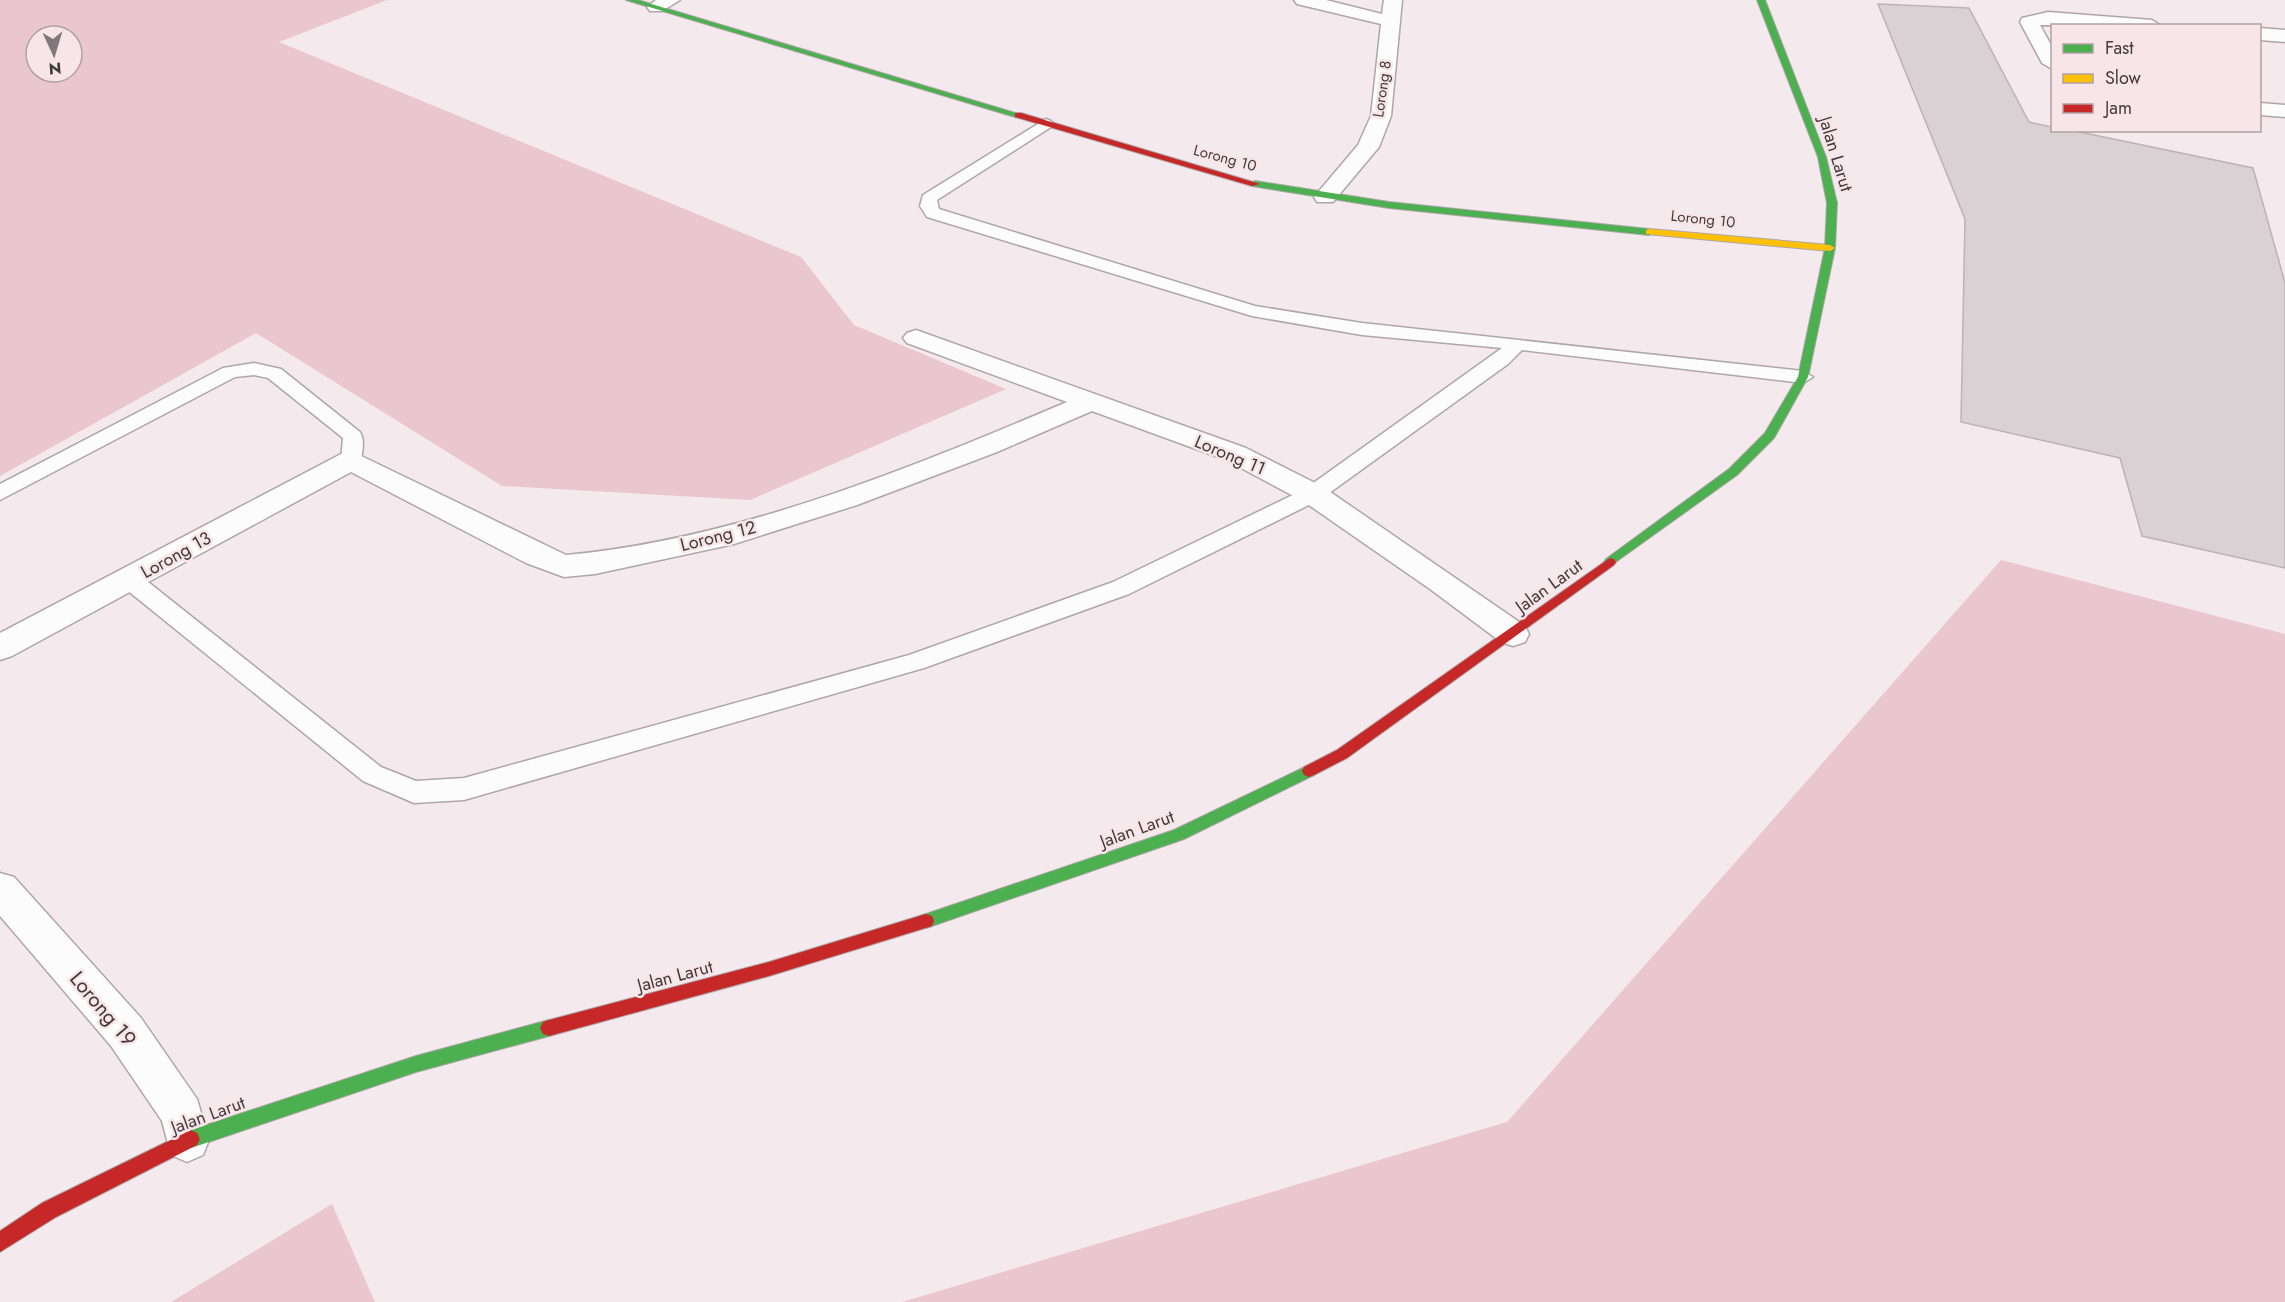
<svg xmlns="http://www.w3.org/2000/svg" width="2285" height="1302" font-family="Jost,sans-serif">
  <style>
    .forest { fill: #eac6d0; fill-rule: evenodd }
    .building { fill: #dad1d4; stroke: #bbb3b6; stroke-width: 1.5 }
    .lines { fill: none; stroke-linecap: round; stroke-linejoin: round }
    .lane-casing { stroke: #aea6a8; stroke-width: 3 }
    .street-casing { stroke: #aea6a8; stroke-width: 3 }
    .fast-casing { stroke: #aea6a8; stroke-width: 2 }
    .slow-casing { stroke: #aea6a8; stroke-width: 2 }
    .jam-casing { stroke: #aea6a8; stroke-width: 2 }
    .lane { fill: #fdfcfc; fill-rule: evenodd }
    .street { fill: #fdfcfc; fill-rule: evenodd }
    .fast { fill: #4caf50; fill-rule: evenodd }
    .slow { fill: #ffc107; fill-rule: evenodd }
    .jam { fill: #c62828; fill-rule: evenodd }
    .labels { text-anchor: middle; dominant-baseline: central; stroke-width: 5; stroke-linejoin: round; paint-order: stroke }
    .far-street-label { font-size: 15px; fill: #413a3c; stroke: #f8e5e9 }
    .street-label { font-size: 18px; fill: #413a3c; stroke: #f8e5e9 }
    .near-street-label { font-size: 21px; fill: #413a3c; stroke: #f8e5e9 }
  </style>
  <rect width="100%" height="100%" fill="#f4e9ec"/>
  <path class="forest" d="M 0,0 L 387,0 L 279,42 L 801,257 L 854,325 L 1006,389 L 750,500 L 502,486 L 256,333 L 0,476 ZM 36,36 L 72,36 L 72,72 L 36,72 Z
    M 2001,560 L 2285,634 L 2285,1302 L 902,1302 L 1507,1122 Z
    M 332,1204 L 375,1302 L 171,1302 Z"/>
  <path class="building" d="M 1878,4 L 1969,8 L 2029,122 L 2052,127 L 2052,130 L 2070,130 L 2253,168 L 2285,283 L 2285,568 L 2142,536 L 2120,458 L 1961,422 L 1965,219 Z"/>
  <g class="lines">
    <defs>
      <path id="lane" d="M 1046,119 L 1051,121 L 1054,124 L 1051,127 L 937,200 L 939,209 L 1255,306 L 1362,323 L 1803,371 L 1813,377 L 1803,383 L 1522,350 L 1508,364 L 1321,499 L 1129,594 L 924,668 L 464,800 L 414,803 L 363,781 L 122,586 L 119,580 L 122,574 L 130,572 L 138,574 L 381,767 L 416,781 L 464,778 L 909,655 L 1113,582 L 1305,489 L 1502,348 L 1362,335 L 1252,316 L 927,217 L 920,206 L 923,195 Z
        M 254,363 L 281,369 L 360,432 C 365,439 363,457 358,465 L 344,465 L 341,460 L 343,438 L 268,378 L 254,375 L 235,377 L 0,500 L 0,484 L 223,368 Z"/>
      <path id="street" d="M 656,0 L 680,0 L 662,11 L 650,11 L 647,7 Z
        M 1294,0 L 1326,0 L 1382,14 L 1384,0 L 1402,0 L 1391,116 L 1379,147 L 1333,202 L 1317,202 L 1314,197 L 1358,145 L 1371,116 L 1381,24 L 1297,4 Z
        M 2048,12 L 2152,20 L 2161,26 L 2040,25 L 2052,47 L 2052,69 L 2042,63 L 2020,22 L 2022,18 Z
        M 2260,28 L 2285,30 L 2285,42 L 2260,40 Z
        M 2260,103 L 2285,105 L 2285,117 L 2260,115 Z
        M 916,330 L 1246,448 L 1323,487 L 1525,626 L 1529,634 L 1525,642 L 1513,646 L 1501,642 L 1430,589 L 1303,501 L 1226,460 L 1092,411 L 997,452 L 857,505 L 734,544 L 595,574 L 564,577 L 526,563 L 351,472 L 12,656 L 0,660 L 0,633 L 341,454 L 351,451 L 566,555 C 739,539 908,469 1067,402 L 907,343 L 903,338 L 907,333 Z
        M 0,873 L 14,877 L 141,1018 L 197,1099 L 209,1140 L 203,1155 L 187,1162 L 171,1155 L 162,1121 L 111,1046 L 0,916 Z"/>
      <path id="fast" d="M 626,0 L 638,0 L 1022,115 L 1015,117 Z
        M 1757,0 L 1765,0 L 1826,157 L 1837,203 L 1835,248 L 1808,377 L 1774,438 L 1737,475 L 1610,566 L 1606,565 L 1604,562 L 1606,559 L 1729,469 L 1765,433 L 1798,377 L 1825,248 L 1827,203 L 1818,157 Z
        M 1255,181 L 1389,202 L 1649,229 L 1654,232 L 1649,235 L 1389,208 L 1252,186 L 1250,184 Z
        M 1309,765 L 1314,767 L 1316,771 L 1314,775 L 1184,839 L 926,928 L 920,926 L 918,921 L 920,916 L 926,914 L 1174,830 Z
        M 549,1020 L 555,1022 L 558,1028 L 555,1034 L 549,1036 L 416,1072 L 191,1148 L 185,1145 L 182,1139 L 185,1133 L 191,1130 L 416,1056 Z"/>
      <path id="slow" d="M 1649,229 L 1830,245 L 1835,248 L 1830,251 L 1646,234 L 1646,230 Z"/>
      <path id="jam" d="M 1015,113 L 1021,113 L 1260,184 L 1252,186 L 1015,117 Z
        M 1610,558 L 1614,559 L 1616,562 L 1614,565 L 1347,758 L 1314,775 L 1309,777 L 1304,775 L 1302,771 L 1304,767 L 1337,750 Z
        M 926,914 L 932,916 L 934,921 L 932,926 L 769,976 L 549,1036 L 543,1034 L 540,1028 L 543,1022 L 549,1020 L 769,962 Z
        M 191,1130 L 197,1133 L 200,1139 L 197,1145 L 56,1217 L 0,1252 L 0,1231 L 42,1203 Z"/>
    </defs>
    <use href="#lane" class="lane-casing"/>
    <use href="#street" class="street-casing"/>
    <use href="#fast" class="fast-casing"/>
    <use href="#slow" class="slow-casing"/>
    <use href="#jam" class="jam-casing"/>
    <use href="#lane" class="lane"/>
    <use href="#street" class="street"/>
    <use href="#fast" class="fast"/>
    <use href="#slow" class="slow"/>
    <use href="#jam" class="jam"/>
  </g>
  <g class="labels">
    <g class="far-street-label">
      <text transform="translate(1382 89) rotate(-82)">Lorong 8</text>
      <text transform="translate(1225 158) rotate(15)">Lorong 10</text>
      <text transform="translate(1703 219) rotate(6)">Lorong 10</text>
    </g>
    <g class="street-label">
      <text transform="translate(1836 154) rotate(73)">Jalan Larut</text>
      <text transform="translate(1230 455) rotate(23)">Lorong 11</text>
      <text transform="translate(718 536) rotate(-14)">Lorong 12</text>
      <text transform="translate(176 555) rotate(-29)">Lorong 13</text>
      <text transform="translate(1549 586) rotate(-36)">Jalan Larut</text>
      <text transform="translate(1137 829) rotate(-20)">Jalan Larut</text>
      <text transform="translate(675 976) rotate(-15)">Jalan Larut</text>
      <text transform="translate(208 1115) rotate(-20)">Jalan Larut</text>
    </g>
    <g class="near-street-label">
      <text transform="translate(103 1009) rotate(50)">Lorong 19</text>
    </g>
  </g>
  <rect x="2051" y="24" width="210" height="108" fill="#f8e5e9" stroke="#afa1a4" stroke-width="1.5"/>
  <rect x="2063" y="44" width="30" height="9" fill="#4caf50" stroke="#afa1a4" stroke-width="1.5"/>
  <text x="2105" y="54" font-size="18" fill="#413a3c">Fast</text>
  <rect x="2063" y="74" width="30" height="9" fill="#ffc107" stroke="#afa1a4" stroke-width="1.5"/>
  <text x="2105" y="84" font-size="18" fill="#413a3c">Slow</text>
  <rect x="2063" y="104" width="30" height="9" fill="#c62828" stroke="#afa1a4" stroke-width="1.5"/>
  <text x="2105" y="114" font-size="18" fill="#413a3c">Jam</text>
  <g transform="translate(54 54) rotate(176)"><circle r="28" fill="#f8e5e9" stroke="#afa1a4" stroke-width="1.5"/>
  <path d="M0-4.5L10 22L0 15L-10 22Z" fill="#80777a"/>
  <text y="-9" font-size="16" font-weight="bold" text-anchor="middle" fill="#413a3c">N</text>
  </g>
</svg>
